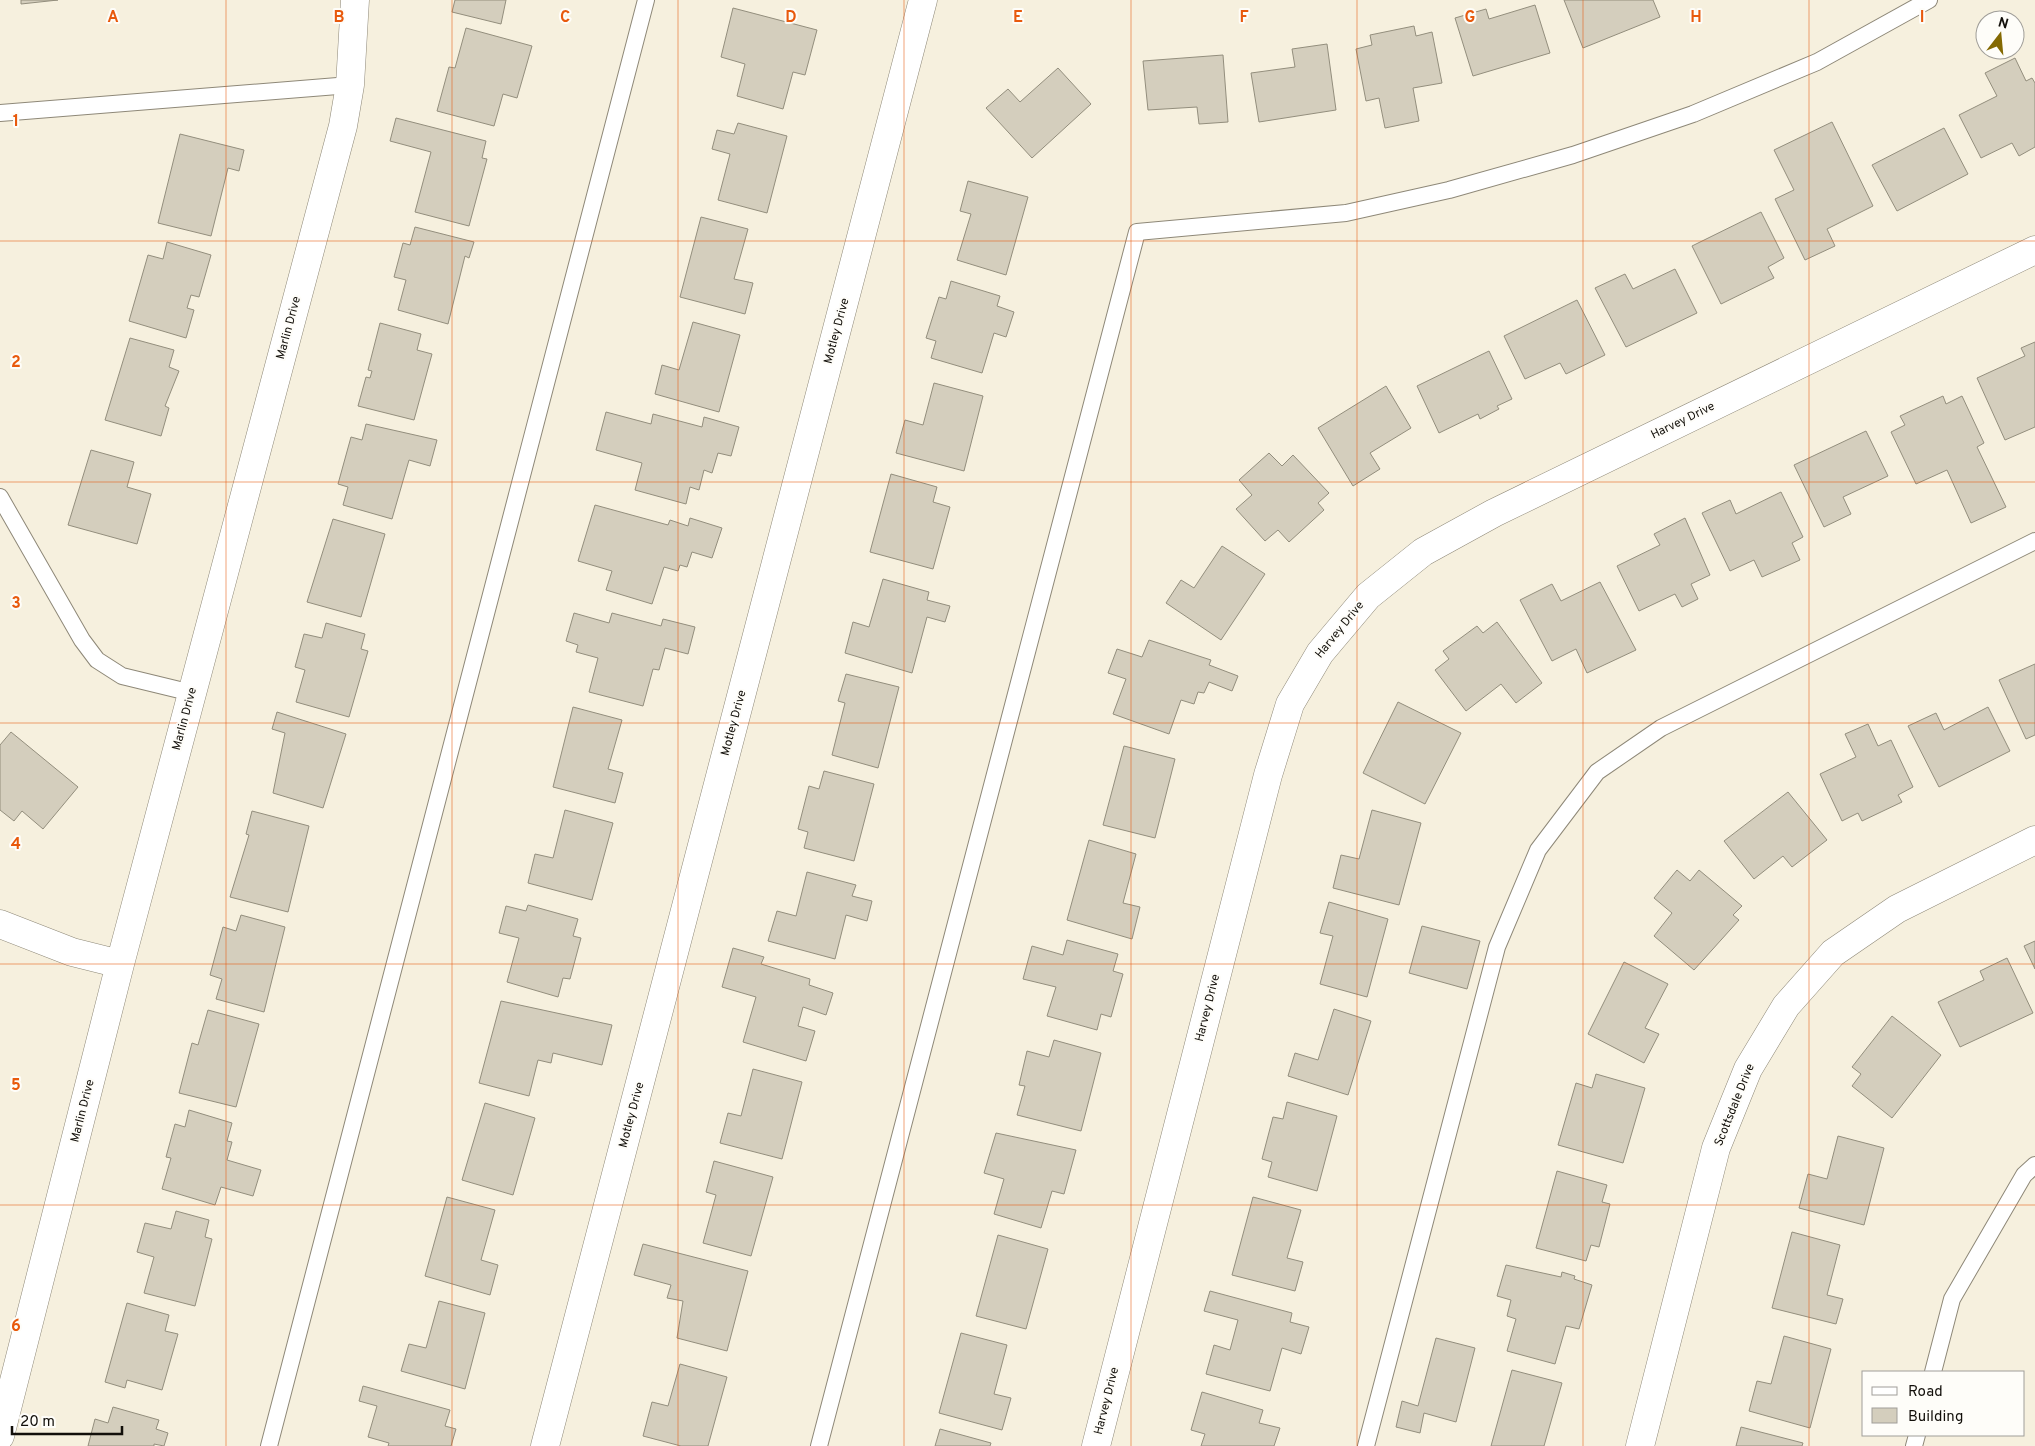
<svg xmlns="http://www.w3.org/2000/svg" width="2035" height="1446" font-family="Overpass,sans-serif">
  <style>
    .building { fill: #d4cebd; stroke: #938e7d }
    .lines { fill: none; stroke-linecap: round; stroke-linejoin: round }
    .service-casing { stroke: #8e8878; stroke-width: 18 }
    .minor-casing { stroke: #8e8878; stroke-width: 29 }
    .service { stroke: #fff; stroke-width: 16 }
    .minor { stroke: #fff; stroke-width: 28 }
    .grid { fill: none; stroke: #e8590c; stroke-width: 1; stroke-opacity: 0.55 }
    .labels { text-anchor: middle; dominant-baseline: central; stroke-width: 4; stroke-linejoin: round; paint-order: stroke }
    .street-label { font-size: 12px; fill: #120f0a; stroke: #fefdf9 }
    .grid-label { font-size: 16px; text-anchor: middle; font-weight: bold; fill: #e8590c; stroke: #fefdf9; stroke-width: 4; stroke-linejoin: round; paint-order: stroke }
  </style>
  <rect width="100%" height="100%" fill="#f6f0de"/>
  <path class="building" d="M 21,0 L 58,0 L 21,4 Z
    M 455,0 L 506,0 L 501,24 L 452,12 Z
    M 1564,0 L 1653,0 L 1660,17 L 1583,48 Z
    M 1535,5 L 1550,53 L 1473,76 L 1455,18 L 1486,9 L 1489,19 Z
    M 733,8 L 817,30 L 805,75 L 793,72 L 783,109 L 737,96 L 745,64 L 721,57 Z
    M 1414,26 L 1416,36 L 1432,32 L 1442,83 L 1413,88 L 1419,121 L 1385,128 L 1379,98 L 1366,101 L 1356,49 L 1372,45 L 1370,35 Z
    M 466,28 L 532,46 L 517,98 L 503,94 L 494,126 L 437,111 L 449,67 L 455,68 Z
    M 1327,44 L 1336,110 L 1259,122 L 1251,73 L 1295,67 L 1292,49 Z
    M 1223,55 L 1228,122 L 1199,124 L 1197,107 L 1148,110 L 1143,61 Z
    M 2015,58 L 2026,81 L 2032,78 L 2035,83 L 2035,147 L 2019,156 L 2012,143 L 1981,158 L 1959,115 L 1997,96 L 1985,73 Z
    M 1058,68 L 1091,104 L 1032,158 L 986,108 L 1008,89 L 1020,102 Z
    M 396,118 L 486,141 L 482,158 L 487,159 L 469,226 L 415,212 L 431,152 L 390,141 Z
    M 1832,122 L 1873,206 L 1827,229 L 1835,246 L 1805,260 L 1775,199 L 1794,190 L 1774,150 Z
    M 738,123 L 787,136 L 767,213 L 718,200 L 730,154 L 712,149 L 717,130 L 734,134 Z
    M 1944,128 L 1968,174 L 1897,211 L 1872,165 Z
    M 180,134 L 244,150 L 239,171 L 228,168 L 211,236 L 158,223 Z
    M 968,181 L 1028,197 L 1006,275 L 957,260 L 971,214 L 960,211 Z
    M 1761,212 L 1784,258 L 1768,267 L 1774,278 L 1721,304 L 1692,246 Z
    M 701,217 L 748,229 L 734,279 L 753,283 L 745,314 L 680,297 Z
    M 415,227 L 474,242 L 469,258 L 465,256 L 448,324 L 398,310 L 406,280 L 394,277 L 403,243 L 410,245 Z
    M 167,242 L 211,255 L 199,297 L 191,295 L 187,308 L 194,310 L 186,338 L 129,321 L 148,255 L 163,259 Z
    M 1675,269 L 1697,313 L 1626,347 L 1595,288 L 1625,274 L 1633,289 Z
    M 951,281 L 1000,296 L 997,306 L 1014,312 L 1006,337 L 994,333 L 982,373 L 931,358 L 936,341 L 926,338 L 939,297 L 946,299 Z
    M 1577,300 L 1605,355 L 1566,374 L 1560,363 L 1525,379 L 1504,336 Z
    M 693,322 L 740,335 L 719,412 L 655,394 L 662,365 L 679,370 Z
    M 380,323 L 421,334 L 417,350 L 432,354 L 414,420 L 358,406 L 366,377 L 370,378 L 372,371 L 368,370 Z
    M 130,338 L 174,350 L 169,367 L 179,371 L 165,406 L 169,408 L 161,436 L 105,420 Z
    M 2035,342 L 2035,427 L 2005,440 L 1977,378 L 2025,356 L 2021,348 Z
    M 1489,351 L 1512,399 L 1497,406 L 1499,409 L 1480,419 L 1478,414 L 1439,433 L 1417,386 Z
    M 934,383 L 983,396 L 964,471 L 896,453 L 905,420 L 923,425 Z
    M 1386,386 L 1411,428 L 1370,453 L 1380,469 L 1353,486 L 1318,428 Z
    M 1943,396 L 1946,404 L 1962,396 L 1984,443 L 1977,447 L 2006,507 L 1971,523 L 1947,470 L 1916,484 L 1891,432 L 1905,425 L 1900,416 Z
    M 606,412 L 651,424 L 653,414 L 702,427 L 704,417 L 739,427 L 731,456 L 718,453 L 712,473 L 704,470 L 699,490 L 690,487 L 686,504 L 635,490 L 642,463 L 596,450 Z
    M 366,424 L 437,440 L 430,466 L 409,460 L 392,519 L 343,505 L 348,487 L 338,484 L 351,437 L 362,440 Z
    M 1866,431 L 1888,476 L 1843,497 L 1851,514 L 1824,527 L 1794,465 Z
    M 91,450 L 134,462 L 127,487 L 151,494 L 137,544 L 68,525 Z
    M 1269,453 L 1282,466 L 1293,455 L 1329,493 L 1318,503 L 1324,510 L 1289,542 L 1278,530 L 1265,541 L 1236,509 L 1252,495 L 1239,480 Z
    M 891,474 L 937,487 L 933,502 L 950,507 L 933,569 L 870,552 Z
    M 1781,492 L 1803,537 L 1792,543 L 1800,560 L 1762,577 L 1754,560 L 1730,571 L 1702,513 L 1730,500 L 1736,514 Z
    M 595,505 L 668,525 L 670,520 L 688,526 L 690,518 L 722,528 L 712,558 L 692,552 L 687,567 L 680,565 L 678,571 L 664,567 L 652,604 L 606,590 L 612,571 L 578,561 Z
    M 1685,518 L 1710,575 L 1691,584 L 1698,599 L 1682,607 L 1675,594 L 1639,611 L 1617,566 L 1660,545 L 1654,534 Z
    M 333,519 L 385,534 L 361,617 L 307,602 Z
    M 1222,546 L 1265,574 L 1221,640 L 1166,603 L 1181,580 L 1194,588 Z
    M 883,579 L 929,592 L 927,600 L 950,606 L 945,622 L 927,617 L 912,673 L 845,653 L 853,622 L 869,627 Z
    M 1600,582 L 1636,650 L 1587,673 L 1576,649 L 1552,661 L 1520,600 L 1552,584 L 1561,601 Z
    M 574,613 L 609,623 L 612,613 L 661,626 L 663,619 L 695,627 L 688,654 L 665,648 L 659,670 L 653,669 L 643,706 L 589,692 L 598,658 L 576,652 L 578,645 L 566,641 Z
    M 1497,622 L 1542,683 L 1516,703 L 1501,684 L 1466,711 L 1435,670 L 1449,659 L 1443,651 L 1477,626 L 1483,633 Z
    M 326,623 L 365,634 L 361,649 L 368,651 L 349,717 L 296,702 L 305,670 L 295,667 L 304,634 L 322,638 Z
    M 1149,640 L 1211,660 L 1209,665 L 1238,676 L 1232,691 L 1209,682 L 1204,693 L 1198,692 L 1194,704 L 1181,700 L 1169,734 L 1113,714 L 1126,679 L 1108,673 L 1117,649 L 1142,657 Z
    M 2035,664 L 2035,735 L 2026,739 L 1999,680 Z
    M 846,674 L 899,687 L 878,768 L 832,755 L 845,703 L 838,701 Z
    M 1398,702 L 1461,733 L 1425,804 L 1363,773 Z
    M 573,707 L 622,720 L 608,769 L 623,773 L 615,803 L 553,787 Z
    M 1988,707 L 2010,751 L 1939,787 L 1908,726 L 1936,713 L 1944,730 Z
    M 277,712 L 346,734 L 323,808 L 273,793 L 285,733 L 272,729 Z
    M 1868,724 L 1878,746 L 1891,740 L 1913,787 L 1898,795 L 1902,802 L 1862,821 L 1858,813 L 1842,821 L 1820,774 L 1856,757 L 1845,734 Z
    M 11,732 L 78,787 L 43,829 L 22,811 L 14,821 L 0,810 L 0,745 Z
    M 1124,746 L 1175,759 L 1155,838 L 1103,825 Z
    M 824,771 L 874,784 L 854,861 L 804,848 L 808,832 L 798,829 L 809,786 L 819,789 Z
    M 1788,792 L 1827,840 L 1792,867 L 1783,856 L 1754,879 L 1724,841 Z
    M 565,810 L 613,823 L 592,900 L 528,883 L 535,854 L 553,858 Z
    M 1372,810 L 1421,823 L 1399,905 L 1333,888 L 1341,855 L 1359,859 Z
    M 252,811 L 309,826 L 288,912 L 230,897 L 249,835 L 246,834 Z
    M 1089,840 L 1136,854 L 1123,903 L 1140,907 L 1132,939 L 1067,920 Z
    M 1677,870 L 1690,881 L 1699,870 L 1742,906 L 1733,915 L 1739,920 L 1694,970 L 1654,936 L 1672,913 L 1654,898 Z
    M 807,872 L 856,885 L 852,896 L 872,901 L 867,921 L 846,915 L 835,959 L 768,941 L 777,911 L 796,916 Z
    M 1329,902 L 1388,919 L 1367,997 L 1320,984 L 1333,936 L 1320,933 Z
    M 528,905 L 578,919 L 573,936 L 581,938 L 570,979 L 563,978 L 558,997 L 507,982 L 519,938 L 499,933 L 506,906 L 526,911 Z
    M 241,915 L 285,927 L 264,1012 L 216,999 L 222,979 L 210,975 L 223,927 L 236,931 Z
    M 1422,926 L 1480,941 L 1467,989 L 1409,973 Z
    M 1067,940 L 1118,954 L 1113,971 L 1123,974 L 1111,1017 L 1101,1014 L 1097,1030 L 1047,1016 L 1056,987 L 1023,979 L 1032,946 L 1063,955 Z
    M 2035,941 L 2035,969 L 2024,946 Z
    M 733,948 L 764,957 L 761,964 L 810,979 L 809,985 L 833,993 L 826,1015 L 803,1007 L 798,1026 L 815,1031 L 806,1061 L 743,1042 L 756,997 L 722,987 Z
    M 2007,958 L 2033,1013 L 1960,1047 L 1938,1002 L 1984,980 L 1980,971 Z
    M 1624,962 L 1668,984 L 1645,1028 L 1659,1034 L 1644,1063 L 1588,1034 Z
    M 501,1001 L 612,1025 L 602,1065 L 553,1053 L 551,1063 L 538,1060 L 529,1096 L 479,1083 Z
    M 1334,1009 L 1371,1021 L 1348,1095 L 1288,1076 L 1295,1053 L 1318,1060 Z
    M 208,1010 L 259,1024 L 236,1107 L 179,1093 L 192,1043 L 198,1045 Z
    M 1892,1016 L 1941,1055 L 1892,1118 L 1852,1086 L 1861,1074 L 1852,1067 Z
    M 1054,1040 L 1101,1053 L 1081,1131 L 1017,1115 L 1025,1086 L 1019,1085 L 1027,1051 L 1049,1057 Z
    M 753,1069 L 802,1082 L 782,1159 L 720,1143 L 728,1113 L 741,1116 Z
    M 1596,1074 L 1645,1088 L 1623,1163 L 1558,1145 L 1576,1083 L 1592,1088 Z
    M 1287,1102 L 1337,1116 L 1317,1191 L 1268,1177 L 1272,1162 L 1262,1159 L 1273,1117 L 1283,1119 Z
    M 485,1103 L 535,1118 L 513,1195 L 462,1180 Z
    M 189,1110 L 232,1123 L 227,1141 L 232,1142 L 227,1160 L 261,1170 L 253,1196 L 221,1187 L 215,1205 L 162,1189 L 171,1158 L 166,1157 L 175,1124 L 185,1127 Z
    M 996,1133 L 1076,1150 L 1064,1194 L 1052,1191 L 1041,1228 L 994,1214 L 1004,1179 L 984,1173 Z
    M 1838,1136 L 1884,1148 L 1864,1225 L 1799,1208 L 1808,1174 L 1827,1179 Z
    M 714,1161 L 773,1177 L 751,1256 L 703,1243 L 716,1195 L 706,1192 Z
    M 1557,1171 L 1607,1185 L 1602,1202 L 1610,1204 L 1599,1247 L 1591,1245 L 1586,1261 L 1536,1248 Z
    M 447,1197 L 495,1210 L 481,1260 L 498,1265 L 490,1295 L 425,1276 Z
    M 1253,1197 L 1301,1210 L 1287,1258 L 1303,1262 L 1295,1291 L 1232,1275 Z
    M 176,1211 L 209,1220 L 205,1237 L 212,1239 L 195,1306 L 144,1293 L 154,1257 L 137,1252 L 145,1223 L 171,1229 Z
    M 1792,1232 L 1840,1245 L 1827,1295 L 1843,1299 L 1836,1324 L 1772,1308 Z
    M 998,1235 L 1048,1249 L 1026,1329 L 976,1316 Z
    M 643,1244 L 748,1271 L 727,1351 L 677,1338 L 683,1301 L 667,1298 L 671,1285 L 634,1275 Z
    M 1506,1265 L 1561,1277 L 1562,1272 L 1575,1276 L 1574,1279 L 1592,1285 L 1579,1329 L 1566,1326 L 1555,1364 L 1507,1351 L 1516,1319 L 1507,1316 L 1511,1300 L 1497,1296 Z
    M 1210,1291 L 1292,1313 L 1290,1322 L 1309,1327 L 1301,1354 L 1282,1348 L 1270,1391 L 1206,1374 L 1214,1345 L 1230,1350 L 1238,1320 L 1204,1311 Z
    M 439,1301 L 485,1313 L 465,1389 L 401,1371 L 409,1344 L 426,1348 Z
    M 127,1303 L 169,1315 L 165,1331 L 178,1334 L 162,1390 L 127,1380 L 125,1388 L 105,1382 Z
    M 961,1333 L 1007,1345 L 994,1394 L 1011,1398 L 1002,1430 L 939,1413 Z
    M 1784,1336 L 1831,1349 L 1810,1428 L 1749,1411 L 1757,1381 L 1771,1384 Z
    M 1436,1338 L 1475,1348 L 1456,1422 L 1424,1413 L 1420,1433 L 1396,1427 L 1402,1401 L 1418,1406 Z
    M 680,1364 L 727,1377 L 708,1446 L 681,1446 L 643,1436 L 652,1402 L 668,1406 Z
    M 1512,1370 L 1562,1383 L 1544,1446 L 1491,1446 Z
    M 363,1386 L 450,1410 L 445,1426 L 456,1429 L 451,1446 L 388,1446 L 389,1443 L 368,1437 L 377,1406 L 359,1401 Z
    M 1202,1392 L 1263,1410 L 1259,1423 L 1280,1428 L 1274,1446 L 1201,1446 L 1205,1434 L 1191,1430 Z
    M 113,1407 L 159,1420 L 156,1429 L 168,1433 L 164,1446 L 154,1444 L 154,1446 L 88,1446 L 95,1419 L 108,1423 Z
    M 1741,1427 L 1803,1443 L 1802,1446 L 1736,1446 Z
    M 940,1429 L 991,1443 L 990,1446 L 935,1446 Z"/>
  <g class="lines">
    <defs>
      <path id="service" d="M 0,113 L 350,85
        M 0,497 L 82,640 L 97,660 L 122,676 L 192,693
        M 1933,1372 L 1952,1299 L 2024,1175 L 2035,1165
        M 269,1446 L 646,0
        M 819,1446 L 1137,232 L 1346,213 L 1449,190 L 1573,155 L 1693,114 L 1817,62 L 1929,0
        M 1366,1446 L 1497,947 L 1538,850 L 1597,772 L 1661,728 L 2035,541
        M 1914,1446 L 1917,1435"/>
      <path id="minor" d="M 0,924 L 72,952 L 120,964
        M 0,1436 L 120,964 L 343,126 L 350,85 L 355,0
        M 545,1446 L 923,0
        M 1096,1446 L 1268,775 L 1290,704 L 1320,653 L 1368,596 L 1423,552 L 1494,513 L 2035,250
        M 1640,1446 L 1716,1148 L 1748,1069 L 1786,1006 L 1833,953 L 1897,909 L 2035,840"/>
    </defs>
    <use href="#service" class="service-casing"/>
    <use href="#minor" class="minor-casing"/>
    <use href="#service" class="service"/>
    <use href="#minor" class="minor"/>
  </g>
  <path class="grid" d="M 226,0 L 226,1446M 452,0 L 452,1446M 678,0 L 678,1446M 904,0 L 904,1446M 1131,0 L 1131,1446M 1357,0 L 1357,1446M 1583,0 L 1583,1446M 1809,0 L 1809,1446M 0,241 L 2035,241M 0,482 L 2035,482M 0,723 L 2035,723M 0,964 L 2035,964M 0,1205 L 2035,1205"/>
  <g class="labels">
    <g class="street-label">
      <text transform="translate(289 328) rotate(-75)">Marlin Drive</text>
      <text transform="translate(837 331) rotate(-75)">Motley Drive</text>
      <text transform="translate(1683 421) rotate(-26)">Harvey Drive</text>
      <text transform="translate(1340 630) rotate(-51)">Harvey Drive</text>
      <text transform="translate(185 719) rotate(-75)">Marlin Drive</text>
      <text transform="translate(734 723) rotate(-75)">Motley Drive</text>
      <text transform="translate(1208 1008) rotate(-76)">Harvey Drive</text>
      <text transform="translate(1735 1105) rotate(-68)">Scottsdale Drive</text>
      <text transform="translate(83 1111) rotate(-76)">Marlin Drive</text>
      <text transform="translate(632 1115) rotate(-75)">Motley Drive</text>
      <text transform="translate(1107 1401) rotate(-76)">Harvey Drive</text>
    </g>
  </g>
  <g class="grid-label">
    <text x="113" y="22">A</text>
    <text x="339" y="22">B</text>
    <text x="565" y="22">C</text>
    <text x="791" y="22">D</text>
    <text x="1018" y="22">E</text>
    <text x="1244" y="22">F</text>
    <text x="1470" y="22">G</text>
    <text x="1696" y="22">H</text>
    <text x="1922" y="22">I</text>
    <text x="16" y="126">1</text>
    <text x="16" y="367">2</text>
    <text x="16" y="608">3</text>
    <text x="16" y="849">4</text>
    <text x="16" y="1090">5</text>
    <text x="16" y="1331">6</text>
  </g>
  <rect x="1862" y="1371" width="162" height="65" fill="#fefdf9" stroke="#a09e99"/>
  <rect x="1872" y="1387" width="25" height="8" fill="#ffffff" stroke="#a09e99"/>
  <text x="1908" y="1396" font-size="15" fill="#120f0a">Road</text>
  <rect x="1872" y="1408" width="25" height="15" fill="#d4cebd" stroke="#a09e99"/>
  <text x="1908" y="1421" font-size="15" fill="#120f0a">Building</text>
  <g transform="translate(2000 35) rotate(16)"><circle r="24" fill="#fefdf9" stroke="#a09e99"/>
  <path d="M0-4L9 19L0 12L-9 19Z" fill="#846902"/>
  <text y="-8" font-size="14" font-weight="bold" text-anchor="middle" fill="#120f0a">N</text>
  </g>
  <path d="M12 1426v8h110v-8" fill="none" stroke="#120f0a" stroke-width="2.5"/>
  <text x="20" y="1426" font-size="15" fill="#120f0a" stroke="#fefdf9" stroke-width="4" paint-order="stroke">20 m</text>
</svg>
